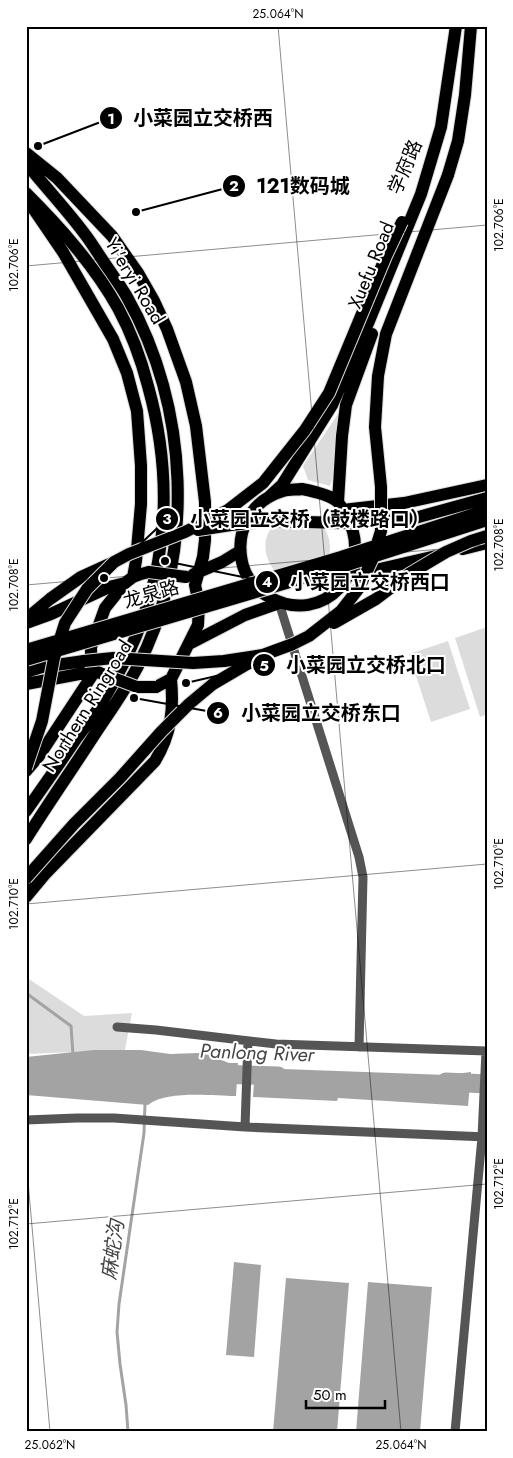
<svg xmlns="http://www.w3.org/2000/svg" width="513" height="1458" font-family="Jost,'Noto Sans SC',sans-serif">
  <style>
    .green { fill: #dcdcdc }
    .water { fill: #a3a3a3 }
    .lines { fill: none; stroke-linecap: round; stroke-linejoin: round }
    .stream { stroke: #a3a3a3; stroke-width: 3 }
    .river { stroke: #a3a3a3; stroke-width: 19 }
    .primary-casing { stroke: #dbdbdb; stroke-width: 14 }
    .street { stroke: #555; stroke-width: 9 }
    .primary { stroke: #000; stroke-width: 12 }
    .primary-bridge-casing { stroke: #dbdbdb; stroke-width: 14; stroke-linecap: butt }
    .primary-bridge { stroke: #000; stroke-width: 12 }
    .ticks { fill: none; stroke: #000; stroke-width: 1; stroke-opacity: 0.45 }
    .labels { text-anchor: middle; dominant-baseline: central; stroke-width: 4; stroke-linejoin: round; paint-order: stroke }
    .street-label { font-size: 19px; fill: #000; stroke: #fff }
    .water-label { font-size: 20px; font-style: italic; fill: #444; stroke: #fff }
    .leader { fill: none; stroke: #000; stroke-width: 2 }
    .callout-dot { fill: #000; stroke: #fff; stroke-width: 2 }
    .mark-label { font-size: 15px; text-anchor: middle; font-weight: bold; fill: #fff }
    .callout-label { font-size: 20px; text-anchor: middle; font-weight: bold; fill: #000; stroke: #fff; stroke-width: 4; stroke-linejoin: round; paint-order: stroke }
    .neatline { fill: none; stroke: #000; stroke-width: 2 }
    .ticks-label { font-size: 12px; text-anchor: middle; fill: #000 }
  </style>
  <rect width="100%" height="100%" fill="#fff"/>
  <path class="green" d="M 338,414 L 340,415 L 333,476 L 330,486 L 308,480 L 303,466 Z
    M 293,514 C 319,513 334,532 329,557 L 275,571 C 257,549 265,522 293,514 Z
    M 487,627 L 487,714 L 480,717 L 455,638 Z
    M 448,641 L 470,709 L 431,722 L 409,654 Z
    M 26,977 L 84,1016 L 132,1013 L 125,1050 L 26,1054 Z"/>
  <path class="water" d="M 94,1050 L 141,1050 L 170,1054 L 198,1053 L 209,1055 L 229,1063 L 238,1063 L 236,1096 C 212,1096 167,1090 148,1105 L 26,1095 L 26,1057 Z
    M 255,1068 L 447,1075 L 471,1072 L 468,1106 L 338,1098 L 337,1101 L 253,1097 Z
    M 234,1262 L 261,1265 L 254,1357 L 226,1355 Z
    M 286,1278 L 349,1283 L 337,1432 L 273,1432 Z
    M 368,1282 L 432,1287 L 420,1432 L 356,1432 Z"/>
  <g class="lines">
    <path class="stream" d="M 26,993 L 71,1026 L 73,1055
      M 128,1432 L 126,1405 L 120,1364 L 117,1332 L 119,1304 L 144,1133 L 145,1103"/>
    <path class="river" d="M 213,1074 L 278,1076
      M 446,1082 L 487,1084"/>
    <defs>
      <path id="primary" d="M 26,153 L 57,178 L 112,236 L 138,273 L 154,301 L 167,329 L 186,382 L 196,426 L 205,502 L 205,540 L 203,557 L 195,585 L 199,604 L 198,625 L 171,679 L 156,687
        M 26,163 C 46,188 68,211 87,237 C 95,248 102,260 110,271 C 116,280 122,288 127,297 C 189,407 196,552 138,666 C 125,691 108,714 93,737 C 71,771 48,804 26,839
        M 448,175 L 458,141 L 465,95 L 471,26
        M 26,193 C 61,228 94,265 118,308 C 131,332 141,359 148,386 C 173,476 169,567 129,652 C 121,669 112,686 102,702 C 95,715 85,727 76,739 C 60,763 43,787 26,811
        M 33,208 L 63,252 L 113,339 L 127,373 L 137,411 L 141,466 L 141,504 L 136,561 L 133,577
        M 302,489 C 312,491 331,495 338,502 C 341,506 343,511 346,515 C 377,569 323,628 269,597 C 256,590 245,577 242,562 C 235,530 252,500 283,491 C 289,489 296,490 302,489 Z
        M 269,497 L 282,485 L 332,405 L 369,321 L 421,194 L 441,127 L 456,26
        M 338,502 L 342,436 L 346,405 L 372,334
        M 343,510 L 404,503 L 487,485
        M 463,549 L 487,543
        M 194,574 L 222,562 L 240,551
        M 358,574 L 436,556
        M 26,619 L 50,599 L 81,577 L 114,562
        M 26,623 L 51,614 L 109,587 L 125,583
        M 191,643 L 245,615 L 279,603
        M 26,672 L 42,667 L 84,661
        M 26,684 L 95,671 L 98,672
        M 26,771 L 39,756 L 95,671 L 91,657 L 91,647 L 105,608 L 125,583 L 133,577 L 141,574 L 149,572
        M 26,897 L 46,873 L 155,761 C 171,734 174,711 171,679"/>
    </defs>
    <use href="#primary" class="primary-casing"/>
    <path class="street" d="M 279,603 L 359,857 L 363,877 L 359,1047
      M 117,1027 L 156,1030 L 276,1044 L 487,1051
      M 26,1120 L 77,1118 L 114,1118 L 245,1127 L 487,1137
      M 245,1127 L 248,1041
      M 455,1432 L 482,1137 L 486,1051"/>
    <use href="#primary" class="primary"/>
    <defs>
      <path id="primary-bridge" d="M 198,530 L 231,525 L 267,521 L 344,523 L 383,521 L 415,518 L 487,498
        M 149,572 L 186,577
        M 334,623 L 376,599 L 409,574 L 446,552 L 471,541 L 487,536
        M 26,650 L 341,557 L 487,510
        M 26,660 L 344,566 L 487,520
        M 84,661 L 113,658 L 193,663 L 224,661 L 263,655 L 293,644 L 309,636 L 341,611 L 359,588 L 372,560 L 381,531 L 381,487 L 375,427 L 378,376 L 386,334 L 448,175
        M 100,673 L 137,687 L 156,687
        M 26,768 L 42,721 L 54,658 L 65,623 L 87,589 L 114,562 L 129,554 L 185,532 L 228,510 L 263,483 L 305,430 L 329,393 L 386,256 L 402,222
        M 26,878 L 74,824 L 120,778 L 161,732 L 189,704 L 213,684 L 254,660"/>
    </defs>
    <use href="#primary-bridge" class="primary-bridge-casing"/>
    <use href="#primary-bridge" class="primary-bridge"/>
  </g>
  <path class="ticks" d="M 278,26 L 401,1432M 26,266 L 487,225M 26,585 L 487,545M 26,904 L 487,864M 26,1158 L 50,1432M 26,1224 L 487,1184"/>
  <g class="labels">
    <g class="street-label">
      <text transform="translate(405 167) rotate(-67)">学府路</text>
      <text transform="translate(371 265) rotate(-68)">Xuefu Road</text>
      <text transform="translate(135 281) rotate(59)">Yi'eryi Road</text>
      <text transform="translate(151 594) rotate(-16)">龙泉路</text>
      <text transform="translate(87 706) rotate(-58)">Northern Ringroad</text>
    </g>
    <g class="water-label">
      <text transform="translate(257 1053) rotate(2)">Panlong River</text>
      <text transform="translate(113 1250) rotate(-82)">麻蛇沟</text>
    </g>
  </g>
  <path class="leader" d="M38 146L111 118M136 212L234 186M104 578L167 519M165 561L267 582M186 683L264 665M134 698L218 713"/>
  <g class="callout-dot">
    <circle cx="38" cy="146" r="5"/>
    <circle cx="136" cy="212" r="5"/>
    <circle cx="104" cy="578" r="5"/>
    <circle cx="165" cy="561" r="5"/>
    <circle cx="186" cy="683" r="5"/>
    <circle cx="134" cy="698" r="5"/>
    <circle cx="111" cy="118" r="12"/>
    <circle cx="234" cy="186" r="12"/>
    <circle cx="167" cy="519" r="12"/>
    <circle cx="267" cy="582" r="12"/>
    <circle cx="264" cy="665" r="12"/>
    <circle cx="218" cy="713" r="12"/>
  </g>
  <g class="mark-label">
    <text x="111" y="124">1</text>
    <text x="234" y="191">2</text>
    <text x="167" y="524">3</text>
    <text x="267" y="587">4</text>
    <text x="264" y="671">5</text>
    <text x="218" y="718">6</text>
  </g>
  <g class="callout-label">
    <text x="203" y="125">小菜园立交桥西</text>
    <text x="303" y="193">121数码城</text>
    <text x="310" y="526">小菜园立交桥（鼓楼路口）</text>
    <text x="370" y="589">小菜园立交桥西口</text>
    <text x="366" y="672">小菜园立交桥北口</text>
    <text x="321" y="720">小菜园立交桥东口</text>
  </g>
  <rect width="513" height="1458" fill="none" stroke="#ffffff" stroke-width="55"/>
  <path d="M306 1400v8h79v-8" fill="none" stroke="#000000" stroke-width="2.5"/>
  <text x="313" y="1400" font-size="15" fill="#000000" stroke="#ffffff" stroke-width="4" paint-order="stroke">50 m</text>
  <rect x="28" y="28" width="458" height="1402" class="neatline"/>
  <g class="ticks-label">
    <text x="278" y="18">25.064°N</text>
    <text transform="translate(499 225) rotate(-90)" y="4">102.706°E</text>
    <text transform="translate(14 265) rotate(-90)" y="4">102.706°E</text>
    <text transform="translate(499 545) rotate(-90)" y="4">102.708°E</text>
    <text transform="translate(14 585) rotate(-90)" y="4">102.708°E</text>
    <text transform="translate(499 864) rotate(-90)" y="4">102.710°E</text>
    <text transform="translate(14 904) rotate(-90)" y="4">102.710°E</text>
    <text transform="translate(499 1184) rotate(-90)" y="4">102.712°E</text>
    <text transform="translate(14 1224) rotate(-90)" y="4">102.712°E</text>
    <text x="50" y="1449">25.062°N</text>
    <text x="401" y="1449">25.064°N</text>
  </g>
</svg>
